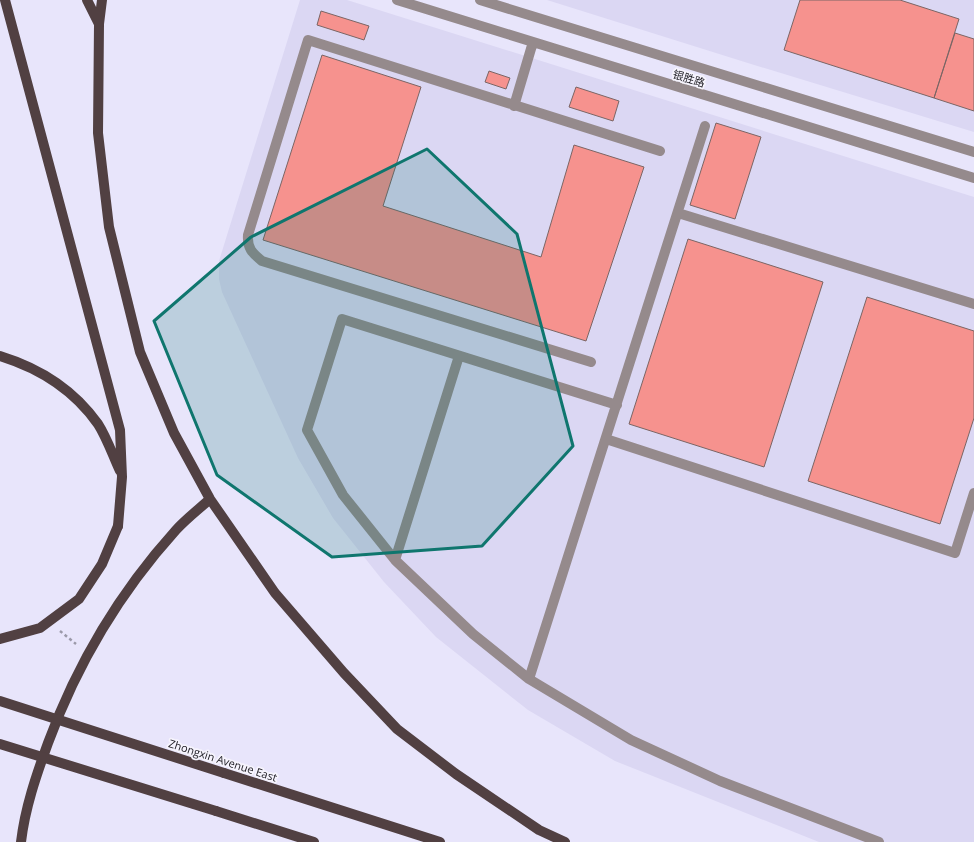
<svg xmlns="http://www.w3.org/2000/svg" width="974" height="842" font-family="'Open Sans','Noto Sans SC',sans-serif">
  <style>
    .built { fill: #dbd7f3 }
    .building { fill: #f6928e; stroke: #7b6564 }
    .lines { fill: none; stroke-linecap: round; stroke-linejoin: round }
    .path { stroke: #9b99a9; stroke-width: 2.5; stroke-dasharray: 3 3; stroke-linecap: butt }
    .minor { stroke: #958a8c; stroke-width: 10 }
    .major { stroke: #514042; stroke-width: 10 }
    .major-bridge { stroke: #514042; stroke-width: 10 }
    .marked { fill: #0f766e; fill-opacity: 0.2; stroke: #0f766e; stroke-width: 3; stroke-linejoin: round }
    .labels { text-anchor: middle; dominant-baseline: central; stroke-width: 3.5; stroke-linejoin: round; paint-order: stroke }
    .street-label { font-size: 11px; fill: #1c1b22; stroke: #f6f4fd }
  </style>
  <rect width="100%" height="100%" fill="#e8e5fb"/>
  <path class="built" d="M 300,0 L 347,0 L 974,197 L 974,842 L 819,842 L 615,761 L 528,710 L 436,637 L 384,582 L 333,518 L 298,458 L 222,292 L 219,279 L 219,261 Z
    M 547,0 L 974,0 L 974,132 L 751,64 Z"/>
  <path class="building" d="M 800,0 L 900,0 L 959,19 L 934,98 L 784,50 Z
    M 321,11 L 369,26 L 364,40 L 317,25 Z
    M 955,33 L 974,39 L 974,111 L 934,98 Z
    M 322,55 L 421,87 L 383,206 L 541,257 L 574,145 L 644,167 L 586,341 L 263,240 Z
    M 489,71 L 510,78 L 506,89 L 485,82 Z
    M 576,87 L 619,101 L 613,121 L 569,107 Z
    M 716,123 L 761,137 L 735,219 L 690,205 Z
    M 688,239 L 823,282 L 764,467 L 629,424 Z
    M 867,297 L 974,331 L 974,418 L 940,524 L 808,481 Z"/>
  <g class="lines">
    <path class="path" d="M 60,631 L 76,644"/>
    <path class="minor" d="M 397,0 L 974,178
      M 480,0 L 974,152
      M 514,106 L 533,42
      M 678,213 L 974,304
      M 591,362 L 262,261 C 252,253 247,248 248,235 L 308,40 L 660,151
      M 617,405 L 342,319 L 307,430 L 343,495 L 395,560 L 473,634 L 529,679 L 631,740 L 720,781 L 879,842
      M 606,439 L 955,553 L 974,493
      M 395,560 L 459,356
      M 529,679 L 705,126"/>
    <path class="major" d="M 5,0 L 120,430 L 122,477 L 118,526
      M 87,0 L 99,24
      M 102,0 L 99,24 L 98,133 L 109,227 L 140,352 L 174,433 L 210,499 L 275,593 L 344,673 L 397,729 L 456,774 L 539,830 L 565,842
      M 0,356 C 39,368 74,390 98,424 C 107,438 113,456 120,471
      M 224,773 L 440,842
      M 216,811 L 314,842
      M 21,842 C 25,808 36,776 48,743 C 77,664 120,592 176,530 C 186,519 199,509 210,499"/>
    <path class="major-bridge" d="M 0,639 L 40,628 L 79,599 L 102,564 L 118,526
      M 0,701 L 224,773
      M 0,744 L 216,811"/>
  </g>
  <path class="marked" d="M 427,149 L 517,234 L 573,446 L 482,546 L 332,557 L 217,475 L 154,321 L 251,237 Z"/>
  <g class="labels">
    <g class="street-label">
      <text transform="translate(689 78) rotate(17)">银胜路</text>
      <text transform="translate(223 760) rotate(18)">Zhongxin Avenue East</text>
    </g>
  </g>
</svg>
